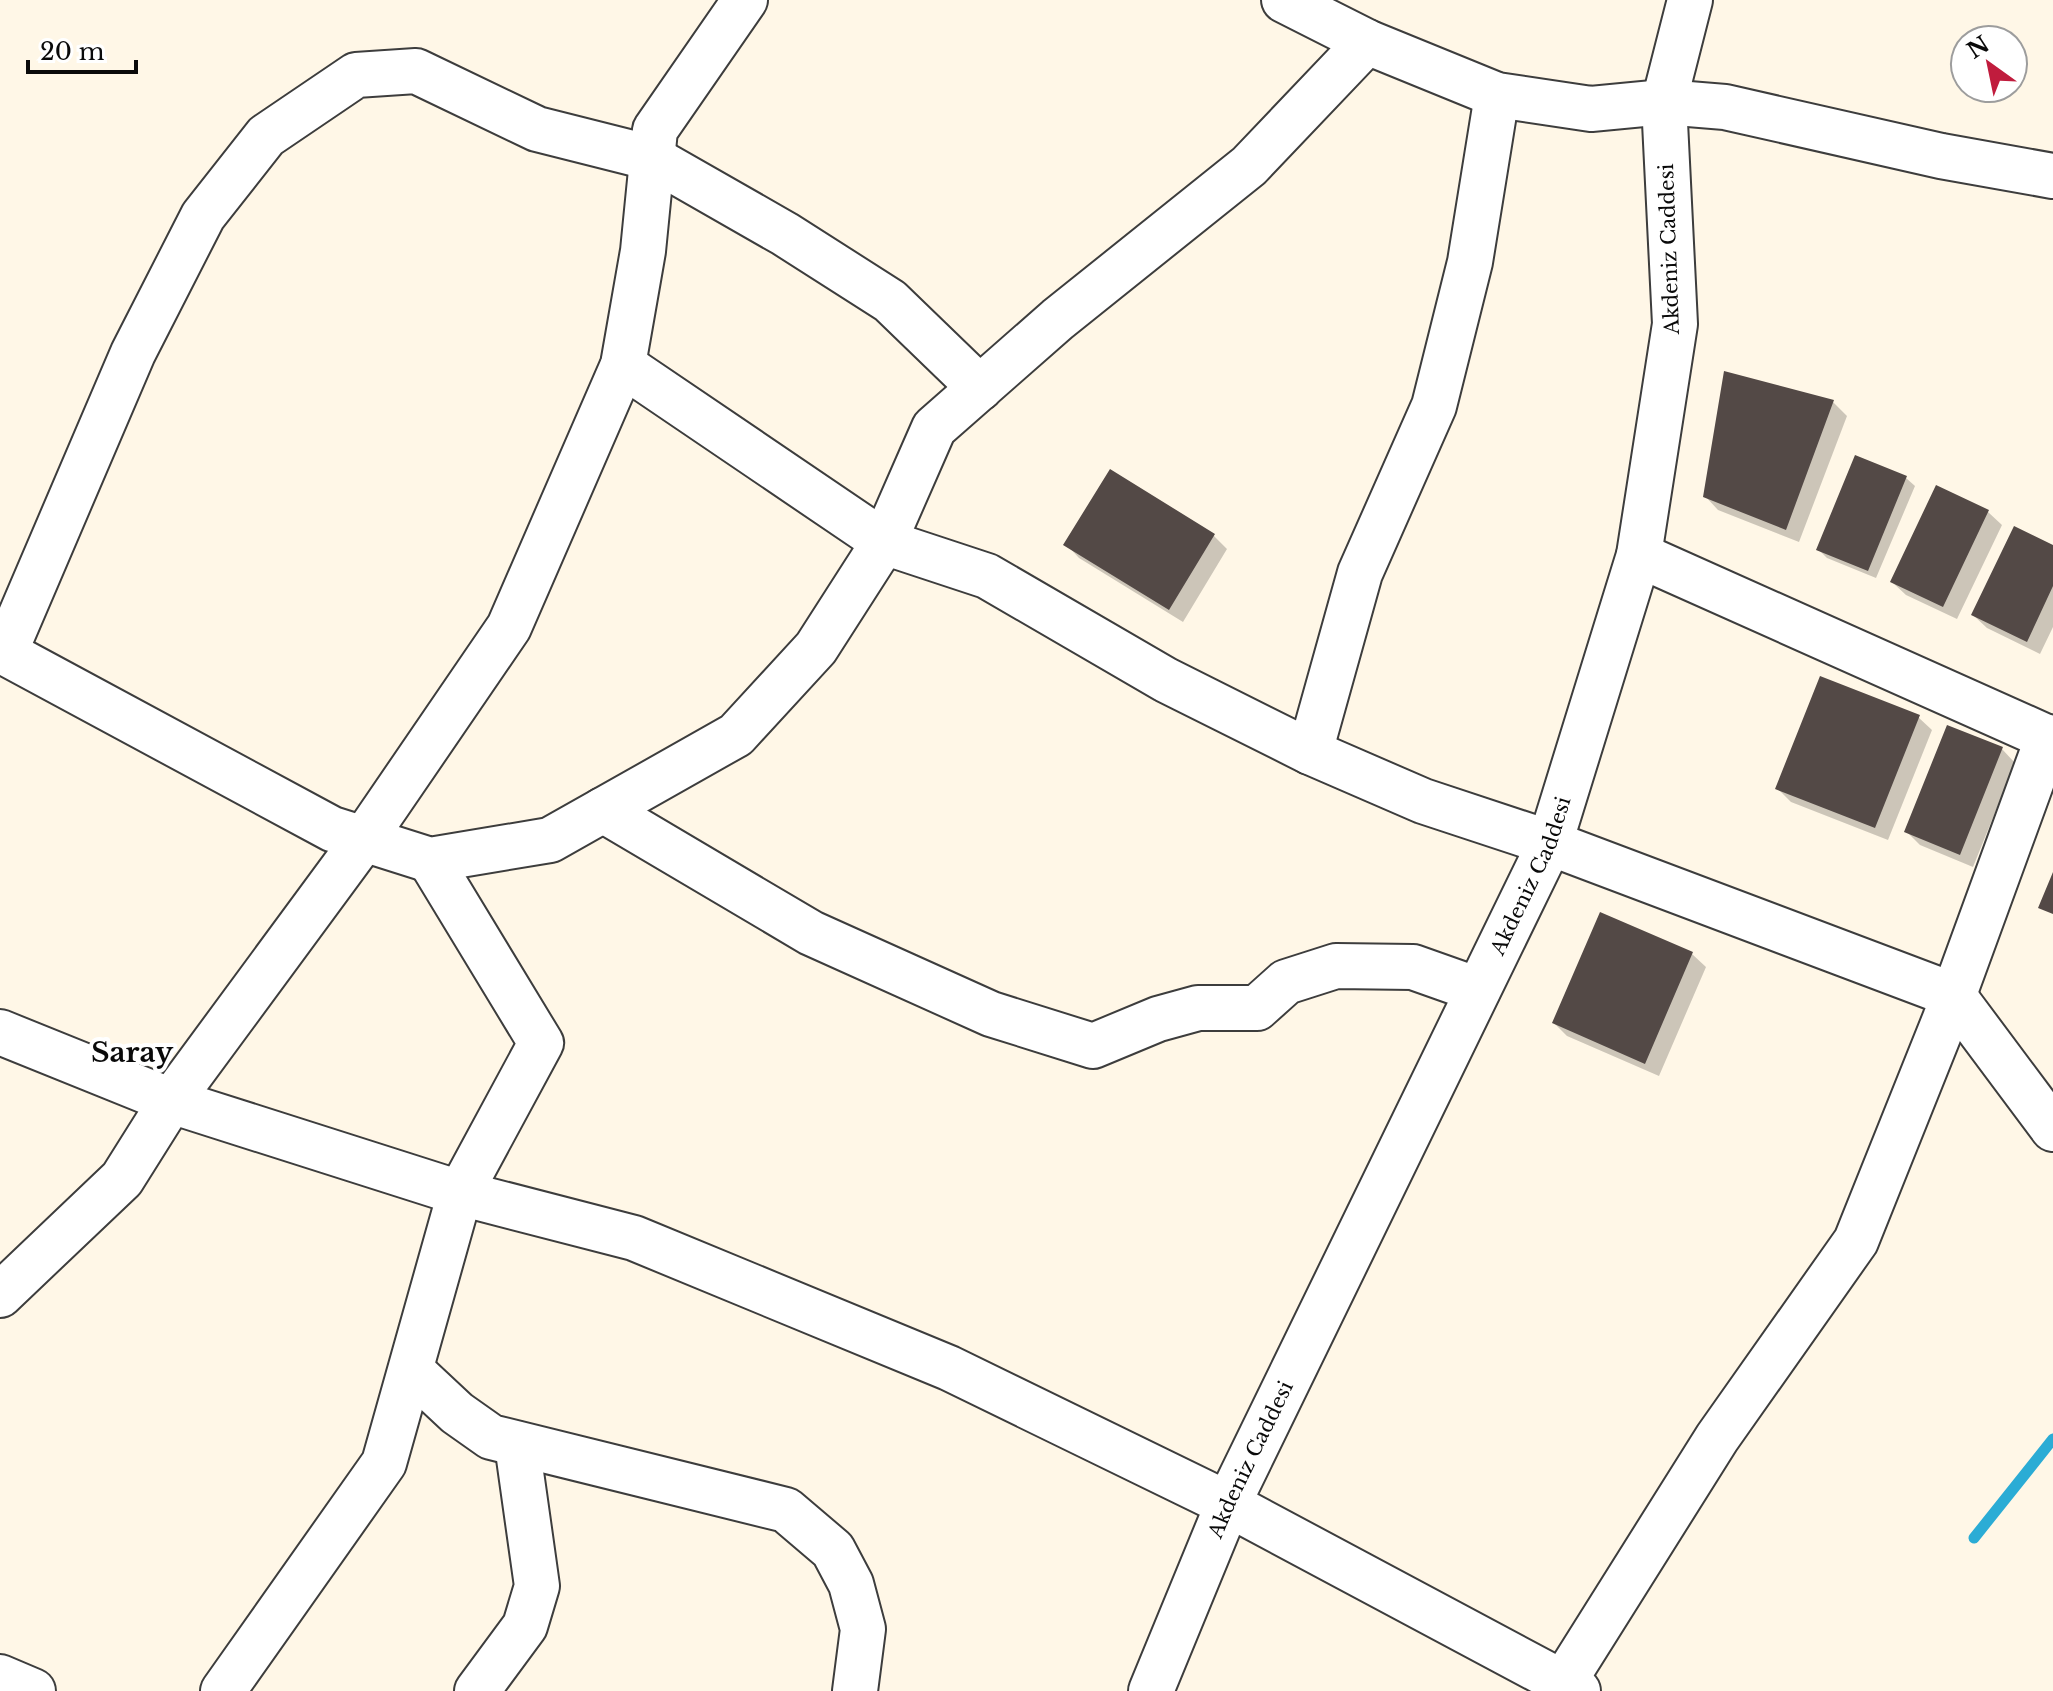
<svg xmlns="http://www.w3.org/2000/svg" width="2053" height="1691" font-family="'Libre Baskerville',serif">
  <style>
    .shadow { fill: #0003 }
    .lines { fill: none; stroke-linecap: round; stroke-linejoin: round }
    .stream { stroke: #2bacd5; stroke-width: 11 }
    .building { fill: #534946 }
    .minor-casing { stroke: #3d3d3d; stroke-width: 48 }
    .minor { stroke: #fff; stroke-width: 44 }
    .labels { text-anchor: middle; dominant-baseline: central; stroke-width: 8; stroke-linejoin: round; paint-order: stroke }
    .street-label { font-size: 20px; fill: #0a0a0a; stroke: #fff }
    .district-label { font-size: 28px; font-weight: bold; fill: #0a0a0a; stroke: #fff }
  </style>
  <rect width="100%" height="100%" fill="#fff7e7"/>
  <path class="shadow" d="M 1833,402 L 1847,416 L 1799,542 L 1718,510 L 1705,496 Z
    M 1111,472 L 1214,536 L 1227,549 L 1183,622 L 1079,558 L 1066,544 Z
    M 1906,478 L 1915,486 L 1876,578 L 1827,558 L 1818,549 Z
    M 1937,487 L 1988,512 L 2002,525 L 1957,619 L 1906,595 L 1892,582 Z
    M 2053,547 L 2053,627 L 2040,654 L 1987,628 L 1973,615 Z
    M 1918,717 L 1932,730 L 1888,840 L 1791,802 L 1777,788 Z
    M 2002,749 L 2015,763 L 1973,867 L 1920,845 L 1906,831 Z
    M 1601,915 L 1692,954 L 1706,967 L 1659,1076 L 1567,1036 L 1554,1023 Z"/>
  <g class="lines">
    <path class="stream" d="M 1974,1538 L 2053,1439"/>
  </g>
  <path class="building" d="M 1724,371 L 1834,400 L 1786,530 L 1703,497 Z
    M 1855,455 L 1907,476 L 1868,571 L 1816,550 Z
    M 1110,469 L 1215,534 L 1169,610 L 1063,545 Z
    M 1936,485 L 1989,510 L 1943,607 L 1890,582 Z
    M 2014,526 L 2053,545 L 2053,586 L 2027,642 L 1971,615 Z
    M 1820,676 L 1920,715 L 1875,828 L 1775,789 Z
    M 1947,725 L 2003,747 L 1960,855 L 1904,832 Z
    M 2053,872 L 2053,914 L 2038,908 Z
    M 1600,912 L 1693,952 L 1645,1064 L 1552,1023 Z"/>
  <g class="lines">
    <defs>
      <g id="minor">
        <path d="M 1284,0 L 1367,42 L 1497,95 L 1591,109 L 1664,102 L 1725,107 L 1941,156 L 2053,176"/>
        <path d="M 623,365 L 884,542 L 987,576 L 1166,680 L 1310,752 L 1423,801 L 1550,843 L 1953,995 L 2053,1129"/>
        <path d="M 1639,555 L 2053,740"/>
        <path d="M 0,650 L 332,829 L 430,860 L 550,840 L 736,735 L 816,648 L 884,542 L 934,428 L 1058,319 L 1249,166 L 1367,42"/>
        <path d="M 5,652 L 133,353 L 203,216 L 266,136 L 356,75 L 416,71 L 537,129 L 652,158 L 785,234 L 890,301 L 980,388"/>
        <path d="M 1310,752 L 1360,573 L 1434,406 L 1470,262 L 1497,95"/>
        <path d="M 603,810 L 811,933 L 991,1014 L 1093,1046 L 1158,1019 L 1198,1008 L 1257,1008 L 1286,982 L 1336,966 L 1413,967 L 1478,990"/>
        <path d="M 0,1032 L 171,1101 L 460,1193 L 634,1238 L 949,1368 L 1228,1504 L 1578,1691"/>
        <path d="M 0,1295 L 122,1179 L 171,1101 L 364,839 L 509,627 L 623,365 L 643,251 L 655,130 L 745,0"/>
        <path d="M 411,1370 L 457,1413 L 491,1437 L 786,1510 L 833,1550 L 851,1584 L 863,1629 L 855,1691"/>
        <path d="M 0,1677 L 33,1691"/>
        <path d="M 223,1691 L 384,1463 L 460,1193 L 541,1043 L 430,860"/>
        <path d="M 477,1691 L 525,1626 L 537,1586 L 517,1444"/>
        <path id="s1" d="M 1151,1691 L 1228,1504 L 1550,843 L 1639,555 L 1675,324 L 1664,102 L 1690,0"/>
        <path d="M 1558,1691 L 1717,1438 L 1856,1241 L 1945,1019 L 2048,737"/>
      </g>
    </defs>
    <use href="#minor" class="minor-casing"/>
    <use href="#minor" class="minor"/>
  </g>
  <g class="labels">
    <g class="street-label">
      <text transform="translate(1669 249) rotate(-92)">Akdeniz Caddesi</text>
      <text stroke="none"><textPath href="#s1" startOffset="900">Akdeniz Caddesi</textPath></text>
      <text stroke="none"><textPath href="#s1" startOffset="252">Akdeniz Caddesi</textPath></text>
    </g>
    <g class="district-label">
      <text x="132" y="1052">Saray</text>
    </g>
  </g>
  <g transform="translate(1989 64) rotate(327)"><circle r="38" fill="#ffffff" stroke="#9d9d9d" stroke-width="2"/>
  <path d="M0-6L14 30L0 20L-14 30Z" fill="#c01c3d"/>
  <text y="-12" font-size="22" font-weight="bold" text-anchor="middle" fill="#0a0a0a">N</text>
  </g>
  <path d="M28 60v12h108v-12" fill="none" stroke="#0a0a0a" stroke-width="4"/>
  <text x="40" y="60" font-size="24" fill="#0a0a0a" stroke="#ffffff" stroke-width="6" paint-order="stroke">20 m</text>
</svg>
